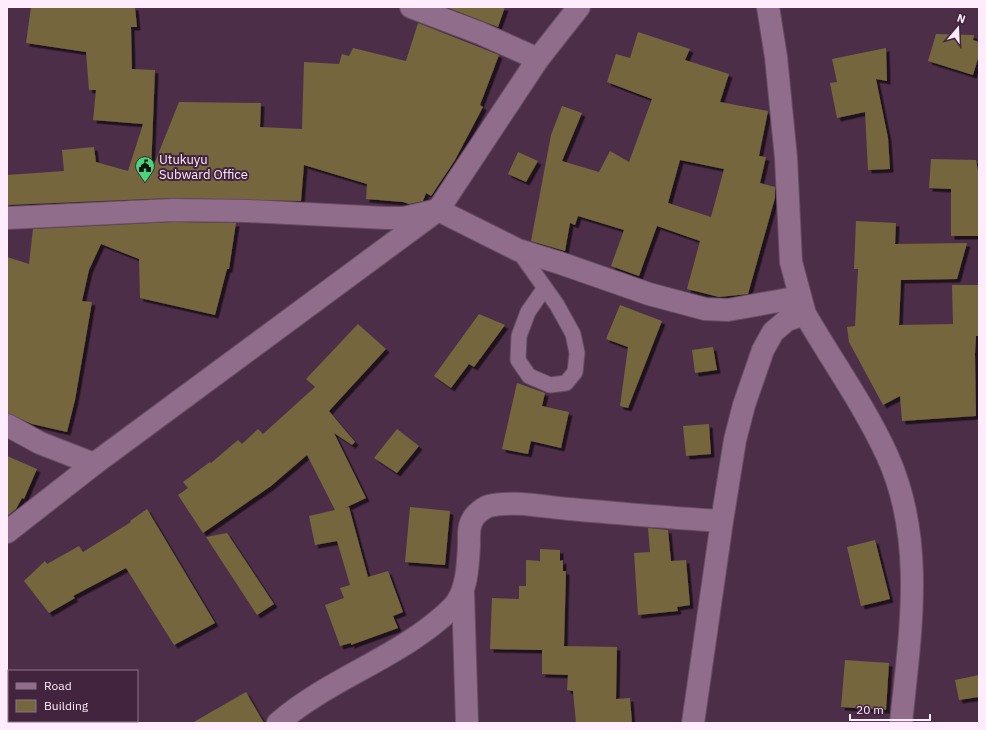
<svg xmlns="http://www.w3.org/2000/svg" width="986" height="730" font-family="'IBM Plex Sans',sans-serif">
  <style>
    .building { fill: #74663d; fill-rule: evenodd; filter: url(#shadow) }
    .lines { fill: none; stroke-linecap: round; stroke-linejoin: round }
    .service-casing { stroke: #674d64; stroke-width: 17 }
    .minor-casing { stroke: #674d64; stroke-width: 24 }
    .tertiary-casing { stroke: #674d64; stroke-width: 24 }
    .service { stroke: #906d8b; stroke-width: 15 }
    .minor { stroke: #906d8b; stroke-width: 22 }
    .tertiary { stroke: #906d8b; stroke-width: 22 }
    .labels { text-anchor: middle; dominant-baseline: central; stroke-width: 4; stroke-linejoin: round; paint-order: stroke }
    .poi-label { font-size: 13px; fill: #feebfb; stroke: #42243e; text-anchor: start }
  </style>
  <defs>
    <filter id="shadow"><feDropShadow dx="3.5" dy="3.5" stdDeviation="0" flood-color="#0009"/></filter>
  </defs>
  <rect width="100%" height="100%" fill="#4d2e49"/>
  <path class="building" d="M 31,7 L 135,7 L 137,27 L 131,27 L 132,69 L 155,70 L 151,172 L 179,102 L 261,103 L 260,127 L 302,129 L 304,62 L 339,64 L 342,54 L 349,56 L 353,48 L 406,61 L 418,23 L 499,55 L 480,105 L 483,107 L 455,160 L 431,196 L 426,193 L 423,201 L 409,204 L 403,202 L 366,199 L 367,184 L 304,165 L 301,201 L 172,198 L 7,205 L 7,175 L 64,171 L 62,150 L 94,147 L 96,162 L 128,171 L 143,124 L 93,120 L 96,90 L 89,90 L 86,52 L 26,43 Z
    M 446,7 L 505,7 L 498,27 Z
    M 638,32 L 690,49 L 685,60 L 729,74 L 720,102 L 768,111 L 759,156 L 766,157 L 760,183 L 775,187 L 775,198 L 748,294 L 719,297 L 687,289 L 700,241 L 657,226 L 639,276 L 611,266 L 624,230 L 578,216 L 575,225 L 570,223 L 565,251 L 531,241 L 551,135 L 562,106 L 582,113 L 562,161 L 599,172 L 610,151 L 629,162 L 652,99 L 607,82 L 616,54 L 630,58 ZM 680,160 L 724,169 L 711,217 L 668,203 Z
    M 936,34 L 974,35 L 973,40 L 979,42 L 979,55 L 973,75 L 928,61 Z
    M 886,48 L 887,81 L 876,79 L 888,138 L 890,169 L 868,170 L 865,112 L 837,118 L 830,83 L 837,82 L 832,59 Z
    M 518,152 L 538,161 L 526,182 L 508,174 Z
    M 931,159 L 976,160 L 979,176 L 978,236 L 951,236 L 951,189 L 929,188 Z
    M 856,221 L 896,223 L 895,244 L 967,243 L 957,279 L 901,280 L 899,325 L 953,324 L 952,285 L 979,285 L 979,336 L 976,336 L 975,354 L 976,416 L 902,421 L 900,396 L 883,405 L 849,342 L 847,327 L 855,326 L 858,269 L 854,269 Z
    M 173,222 L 236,223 L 229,269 L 227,269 L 215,315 L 140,298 L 139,259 L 101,244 L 89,270 L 82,301 L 92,302 L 75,400 L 67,432 L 32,424 L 7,413 L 7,257 L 29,264 L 33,229 Z
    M 620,305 L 662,321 L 628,408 L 620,406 L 628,347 L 606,339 Z
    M 479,314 L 505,325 L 474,367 L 469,364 L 451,388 L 434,376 Z
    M 358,324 L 386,349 L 329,411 L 355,442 L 352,445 L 334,433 L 366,498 L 345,508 L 349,507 L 368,577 L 388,571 L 403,612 L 393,616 L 398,628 L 351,645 L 351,643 L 340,646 L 325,605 L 344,598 L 340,588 L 350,585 L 337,541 L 315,545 L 309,516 L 335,510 L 307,455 L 271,486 L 203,533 L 178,495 L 188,488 L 183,482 L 210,462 L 211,463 L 238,440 L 242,444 L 258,429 L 263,434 L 315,387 L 306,379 Z
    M 713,347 L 717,370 L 695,373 L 692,350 Z
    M 517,383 L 545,393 L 542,406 L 569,412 L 561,448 L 531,441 L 528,454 L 502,449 Z
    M 709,424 L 711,454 L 686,456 L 683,426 Z
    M 397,429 L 419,446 L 397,473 L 374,458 Z
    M 7,456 L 37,469 L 24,499 L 22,498 L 16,509 L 7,516 Z
    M 410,507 L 450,511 L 445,565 L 405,562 Z
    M 147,509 L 215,623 L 174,645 L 126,568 L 73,596 L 75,598 L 49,613 L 24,581 L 45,561 L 47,564 L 79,546 L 83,552 L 131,522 L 130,521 Z
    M 648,528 L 668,530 L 671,561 L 686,560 L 690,605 L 677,607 L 678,611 L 638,615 L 634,553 L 650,552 Z
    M 227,533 L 274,604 L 257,615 L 206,537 Z
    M 875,540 L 890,599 L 861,606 L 847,547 Z
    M 540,549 L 560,550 L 560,561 L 563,560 L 563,571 L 566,571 L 564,646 L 617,647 L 616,699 L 630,698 L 632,723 L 576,723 L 573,691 L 567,690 L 568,675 L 542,674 L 542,650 L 490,649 L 492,598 L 519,599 L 519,586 L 526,586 L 526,560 L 540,561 Z
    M 845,660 L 889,663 L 886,710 L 841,707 Z
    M 979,675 L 979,697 L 959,700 L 955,680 Z
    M 246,692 L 264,723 L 192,723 Z"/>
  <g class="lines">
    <defs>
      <path id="service" d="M 518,250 L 557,305 L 573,334 L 577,353 L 575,372 L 566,383 L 550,385 L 529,376 L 518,360 L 519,336 L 528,312 L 544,289"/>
      <path id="minor" d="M 411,7 L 480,33 L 538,59
        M 768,7 L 776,57 L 786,158 L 791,262 L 805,314 C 832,361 864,405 887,455 C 926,540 910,634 901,723
        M 7,218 L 173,210 L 248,211 L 386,218 L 404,218 L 438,210 L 518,250 L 560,263 L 649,294 L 705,309 L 728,310 L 800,297
        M 7,425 L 40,443 L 94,464
        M 463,593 L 467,723
        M 278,723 C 331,677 402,657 452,608 C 467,594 468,565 469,545 C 469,537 468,526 473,519 C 475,514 485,507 489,506 C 511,500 545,507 568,509 C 619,513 670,518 722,521
        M 693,723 L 722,521 L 735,440 L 744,405 L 763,350 L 773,332 L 787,320 L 805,314"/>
      <path id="tertiary" d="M 7,532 L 94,464 L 438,210 L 538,59 L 579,7"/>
    </defs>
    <use href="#service" class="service-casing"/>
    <use href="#minor" class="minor-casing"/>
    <use href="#tertiary" class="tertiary-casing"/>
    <use href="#service" class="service"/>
    <use href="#minor" class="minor"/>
    <use href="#tertiary" class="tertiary"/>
  </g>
  <defs>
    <symbol id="civic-pin" viewBox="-11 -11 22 30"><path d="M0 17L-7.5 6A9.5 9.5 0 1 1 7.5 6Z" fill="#45d77a" stroke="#42243e"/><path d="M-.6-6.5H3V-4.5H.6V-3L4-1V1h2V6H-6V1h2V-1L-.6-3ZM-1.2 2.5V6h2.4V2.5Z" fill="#111"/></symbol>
  </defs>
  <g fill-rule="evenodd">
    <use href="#civic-pin" x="134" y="155" width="22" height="30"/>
  </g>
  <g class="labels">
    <g class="poi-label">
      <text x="159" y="159">Utukuyu<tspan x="159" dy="15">Subward Office</tspan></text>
    </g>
  </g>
  <rect width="986" height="730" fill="none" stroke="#feebfb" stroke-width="16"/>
  <rect x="8" y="670" width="130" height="52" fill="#42243e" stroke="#8d748a"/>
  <rect x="16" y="683" width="20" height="6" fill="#906d8b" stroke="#8d748a"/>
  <text x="44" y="690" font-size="12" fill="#feebfb">Road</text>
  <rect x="16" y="700" width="20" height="12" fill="#74663d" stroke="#8d748a"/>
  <text x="44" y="710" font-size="12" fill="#feebfb">Building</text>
  <g transform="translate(958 28) rotate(19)" stroke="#42243e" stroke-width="3" paint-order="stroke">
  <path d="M0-3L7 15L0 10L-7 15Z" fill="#feebfb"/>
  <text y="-6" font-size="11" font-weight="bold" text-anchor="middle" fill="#feebfb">N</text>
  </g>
  <path d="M850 714v6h80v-6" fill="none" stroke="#feebfb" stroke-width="2"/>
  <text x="856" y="714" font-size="12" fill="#feebfb" stroke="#42243e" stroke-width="3" paint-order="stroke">20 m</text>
</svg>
